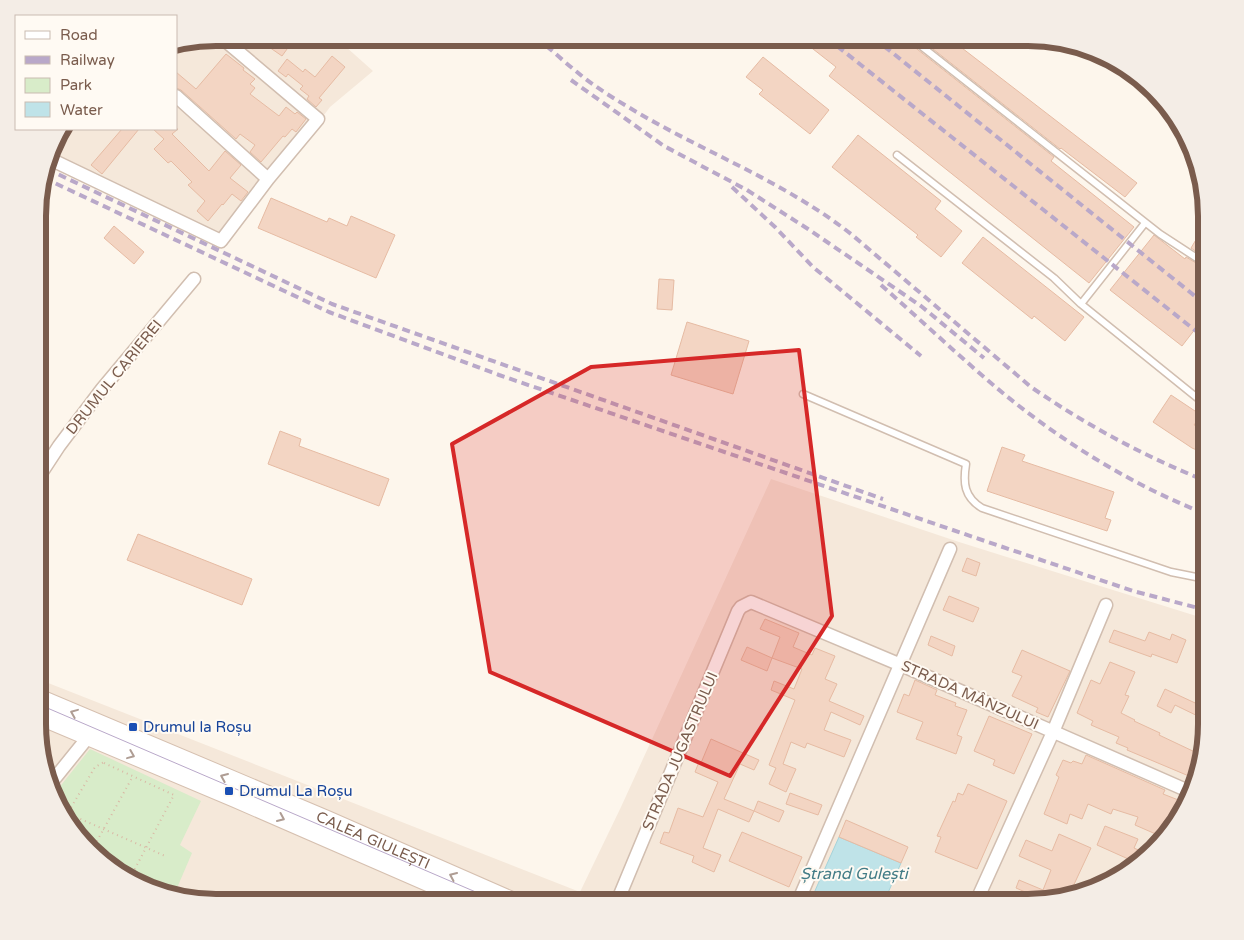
<svg xmlns="http://www.w3.org/2000/svg" width="1244" height="940" font-family="'Varela Round',sans-serif">
  <style>
    .residential { fill: #f5e8da }
    .green { fill: #d8ecc9 }
    .water { fill: #bfe3e8; stroke: #a5d3da }
    .building { fill: #f3d5c3; stroke: #e6bba3 }
    .lines { fill: none; stroke-linecap: round; stroke-linejoin: round }
    .service-casing { stroke: #d1beb0; stroke-width: 9 }
    .minor-casing { stroke: #d1beb0; stroke-width: 15 }
    .secondary-casing { stroke: #d6c0b0; stroke-width: 20 }
    .path { stroke: #d9b8a5; stroke-width: 2; stroke-dasharray: 1 4; stroke-linecap: butt }
    .service { stroke: #fff; stroke-width: 6 }
    .minor { stroke: #fff; stroke-width: 12 }
    .secondary { stroke: #fff; stroke-width: 18 }
    .tram { stroke: #b9a8c9; stroke-width: 1 }
    .rail { stroke: #b9a8c9; stroke-width: 4; stroke-dasharray: 8 5; stroke-linecap: butt }
    .oneway { stroke: #af9d94 }
    .marked { fill: #d62828; fill-opacity: 0.2; stroke: #d62828; stroke-width: 4; stroke-linejoin: round }
    .transit-dot { fill: #1a4fb4; stroke: #fffaf3; stroke-width: 2 }
    .labels { text-anchor: middle; dominant-baseline: central; stroke-width: 4; stroke-linejoin: round; paint-order: stroke }
    .street-label { font-size: 15px; fill: #7a5c4d; stroke: #fffaf3 }
    .transit-label { font-size: 15px; fill: #164399; stroke: #fffaf3; text-anchor: start }
    .water-label { font-size: 16px; font-style: italic; fill: #437c86; stroke: #fffaf3 }
    .rim { fill: none; stroke: #7a5c4d; stroke-width: 6 }
  </style>
  <rect width="100%" height="100%" fill="#fdf6ec"/>
  <path class="residential" d="M 216,38 L 336,38 L 373,71 L 330,107 L 226,246 L 49,162 L 61,129 L 176,129 L 176,44 Z
    M 771,479 L 959,542 L 1206,619 L 1206,736 L 1193,793 L 1162,842 L 1107,884 L 1028,902 L 204,902 L 148,889 L 98,858 L 56,803 L 38,736 L 38,679 L 580,892 L 621,807 Z"/>
  <path class="green" d="M 90,749 L 201,801 L 180,845 L 192,853 L 174,895 L 148,889 L 98,858 L 56,803 L 54,794 Z"/>
  <path class="water" d="M 839,837 L 901,863 L 884,902 L 810,902 Z"/>
  <path class="building" d="M 256,38 L 295,38 L 282,56 Z
    M 799,38 L 871,38 L 886,50 L 896,38 L 906,38 L 908,42 L 1054,157 L 1051,161 L 1134,227 L 1089,283 L 829,76 L 836,67 Z
    M 919,38 L 949,38 L 1137,183 L 1125,197 L 1061,148 L 1060,149 Z
    M 226,54 L 244,68 L 243,70 L 255,79 L 250,84 L 255,88 L 250,94 L 279,116 L 286,107 L 295,114 L 297,112 L 306,119 L 296,132 L 292,129 L 285,137 L 283,136 L 261,162 L 250,152 L 255,145 L 240,134 L 236,139 L 181,90 L 176,88 L 176,72 L 196,89 Z
    M 332,56 L 345,67 L 319,98 L 322,100 L 316,107 L 307,99 L 309,96 L 300,89 L 303,86 L 288,74 L 286,77 L 278,71 L 287,59 L 303,72 L 305,69 L 315,77 Z
    M 763,57 L 829,110 L 810,134 L 759,94 L 763,90 L 746,77 Z
    M 122,129 L 139,129 L 102,174 L 91,165 Z
    M 153,129 L 178,129 L 172,134 L 209,171 L 225,151 L 241,165 L 230,178 L 248,192 L 241,201 L 232,194 L 223,205 L 222,204 L 208,221 L 197,211 L 205,201 L 188,185 L 192,182 L 171,161 L 168,163 L 154,149 L 164,139 Z
    M 858,135 L 941,201 L 935,209 L 962,231 L 941,257 L 916,237 L 918,235 L 832,167 Z
    M 271,198 L 327,222 L 329,218 L 347,226 L 351,216 L 395,235 L 376,278 L 258,228 Z
    M 114,226 L 144,252 L 134,264 L 104,238 Z
    M 1200,233 L 1206,237 L 1206,258 L 1191,248 Z
    M 1154,235 L 1185,259 L 1186,257 L 1206,269 L 1206,315 L 1182,346 L 1110,290 Z
    M 983,237 L 1084,317 L 1065,341 L 1034,316 L 1032,319 L 962,263 Z
    M 659,279 L 674,280 L 672,310 L 657,309 Z
    M 687,322 L 749,341 L 733,394 L 671,375 Z
    M 1171,395 L 1201,415 L 1194,425 L 1206,430 L 1206,454 L 1192,448 L 1153,422 Z
    M 280,431 L 301,439 L 299,446 L 389,479 L 379,506 L 268,464 Z
    M 1002,447 L 1025,455 L 1022,461 L 1114,492 L 1105,518 L 1111,520 L 1107,531 L 987,491 Z
    M 138,534 L 252,579 L 242,605 L 127,560 Z
    M 967,558 L 980,563 L 976,576 L 962,571 Z
    M 949,596 L 979,608 L 973,622 L 943,610 Z
    M 765,619 L 799,633 L 793,647 L 812,655 L 815,648 L 835,656 L 825,679 L 837,684 L 829,701 L 864,716 L 860,725 L 831,712 L 824,730 L 851,740 L 844,757 L 807,743 L 805,748 L 791,742 L 783,764 L 796,769 L 786,792 L 769,784 L 776,768 L 769,765 L 795,700 L 771,690 L 774,681 L 794,689 L 802,669 L 772,658 L 780,637 L 760,629 Z
    M 1114,630 L 1145,641 L 1149,632 L 1170,640 L 1172,634 L 1186,640 L 1177,663 L 1152,654 L 1151,657 L 1109,642 Z
    M 931,636 L 955,646 L 952,656 L 928,645 Z
    M 747,647 L 772,658 L 767,671 L 741,660 Z
    M 1022,650 L 1070,671 L 1048,717 L 1036,712 L 1038,708 L 1012,696 L 1022,676 L 1012,672 Z
    M 1110,662 L 1135,672 L 1125,695 L 1129,696 L 1121,713 L 1135,720 L 1134,721 L 1160,733 L 1159,735 L 1197,753 L 1194,759 L 1200,762 L 1196,779 L 1127,750 L 1128,748 L 1116,743 L 1119,737 L 1091,725 L 1093,721 L 1077,713 L 1091,680 L 1100,684 Z
    M 915,680 L 937,690 L 935,695 L 956,703 L 955,706 L 967,710 L 957,735 L 962,737 L 956,754 L 916,739 L 923,722 L 897,712 L 904,694 L 909,696 Z
    M 1165,689 L 1206,708 L 1206,720 L 1175,705 L 1171,713 L 1157,706 Z
    M 989,716 L 1032,734 L 1014,774 L 993,765 L 995,760 L 974,751 Z
    M 711,739 L 759,760 L 754,770 L 740,764 L 724,799 L 754,811 L 749,822 L 718,809 L 703,848 L 721,855 L 714,872 L 692,862 L 694,856 L 660,843 L 664,832 L 669,833 L 678,808 L 703,817 L 718,782 L 695,772 L 699,762 L 701,763 Z
    M 1086,755 L 1165,790 L 1163,794 L 1186,803 L 1173,825 L 1164,821 L 1158,835 L 1135,825 L 1138,817 L 1113,809 L 1111,814 L 1088,804 L 1082,819 L 1070,814 L 1067,824 L 1044,814 L 1059,777 L 1056,775 L 1063,760 L 1071,763 L 1073,761 L 1082,764 Z
    M 968,784 L 1007,801 L 977,869 L 935,852 L 941,837 L 937,836 L 953,801 L 955,802 L 958,793 L 963,795 Z
    M 790,793 L 822,805 L 818,815 L 786,804 Z
    M 758,801 L 784,811 L 779,822 L 754,811 Z
    M 846,820 L 908,847 L 901,863 L 839,837 Z
    M 1105,826 L 1138,839 L 1134,848 L 1147,854 L 1135,862 L 1097,845 Z
    M 742,832 L 802,857 L 789,887 L 729,861 Z
    M 1059,834 L 1091,848 L 1070,893 L 1039,900 L 1039,898 L 1016,888 L 1019,880 L 1043,890 L 1051,870 L 1019,856 L 1026,840 L 1052,851 Z"/>
  <g class="lines">
    <defs>
      <path id="service" d="M 911,38 L 1160,234 L 1206,264
        M 897,155 L 1054,278 L 1081,304 L 1206,405
        M 1081,304 L 1145,223
        M 803,394 L 966,464 C 963,483 964,497 982,508 L 1171,572 L 1196,577 L 1206,578"/>
      <path id="minor" d="M 176,96 L 268,179
        M 50,159 L 221,241 L 268,179 L 318,119 L 222,38
        M 38,478 L 59,446 L 102,389 L 194,279
        M 51,783 L 93,731
        M 617,902 L 738,611 L 741,607 L 751,602 L 901,665 L 1193,793
        M 798,902 L 950,549
        M 976,902 L 1053,732 L 1106,605"/>
      <g id="secondary">
        <path id="s1" d="M 38,698 L 327,820 L 514,902"/>
        <path d="M 38,715 L 235,798 L 474,902"/>
      </g>
    </defs>
    <use href="#service" class="service-casing"/>
    <use href="#minor" class="minor-casing"/>
    <use href="#secondary" class="secondary-casing"/>
    <path class="path" d="M 104,763 L 174,795 L 130,878
      M 62,811 L 165,856
      M 66,816 L 95,767 L 104,762
      M 92,850 L 133,776"/>
    <use href="#service" class="service"/>
    <use href="#minor" class="minor"/>
    <use href="#secondary" class="secondary"/>
    <path class="tram" d="M 38,704 L 499,902"/>
    <path class="rail" d="M 536,38 C 550,48 563,61 577,72 C 596,88 618,101 640,114 C 711,155 786,183 851,234 L 1031,387 C 1086,425 1144,456 1206,481
      M 827,38 L 1206,339
      M 874,38 L 1206,305
      M 571,80 L 664,146 L 747,190 L 808,229 L 921,306 L 984,358
      M 47,169 L 332,304 L 883,499
      M 44,178 L 329,312 L 499,375 L 985,541 L 1133,591 L 1206,610
      M 732,187 L 775,227 L 813,267 L 921,356
      M 881,285 C 922,321 962,359 1004,394 C 1064,443 1134,486 1206,514"/>
  </g>
  <defs><path id="oneway-chevron" d="M-2-3.5L2.5 0L-2 3.5" fill="none" stroke-width="1.6" stroke-linecap="round" stroke-linejoin="round" transform="scale(1.25)"/></defs>
  <g class="oneway">
    <use href="#oneway-chevron" transform="translate(74 713) rotate(-158)"/>
    <use href="#oneway-chevron" transform="translate(131 755) rotate(22)"/>
    <use href="#oneway-chevron" transform="translate(224 777) rotate(-157)"/>
    <use href="#oneway-chevron" transform="translate(281 818) rotate(24)"/>
    <use href="#oneway-chevron" transform="translate(453 876) rotate(-156)"/>
  </g>
  <path class="marked" d="M 799,350 L 832,616 L 730,776 L 490,672 L 452,444 L 591,367 Z"/>
  <g class="transit-dot">
    <rect x="128" y="722" width="10" height="10" rx="2.5"/>
    <rect x="224" y="786" width="10" height="10" rx="2.5"/>
  </g>
  <g class="labels">
    <g class="street-label">
      <text transform="translate(114 377) rotate(-51)">DRUMUL CARIEREI</text>
      <text transform="translate(970 695) rotate(24)">STRADA MÂNZULUI</text>
      <text transform="translate(680 751) rotate(-67)">STRADA JUGASTRULUI</text>
      <text stroke="none"><textPath href="#s1" startOffset="364">CALEA GIULEȘTI</textPath></text>
    </g>
    <g class="transit-label">
      <text x="143" y="727">Drumul la Roșu</text>
      <text x="239" y="791">Drumul La Roșu</text>
    </g>
    <g class="water-label">
      <text x="854" y="874">Ștrand Gulești</text>
    </g>
  </g>
  <path d="M0 0H1244V940H0ZM216 46H1028A170 170 0 0 1 1198 216V724A170 170 0 0 1 1028 894H216A170 170 0 0 1 46 724V216A170 170 0 0 1 216 46Z" fill="#f4ede6" fill-rule="evenodd"/>
  <path class="rim" d="M216 46H1028A170 170 0 0 1 1198 216V724A170 170 0 0 1 1028 894H216A170 170 0 0 1 46 724V216A170 170 0 0 1 216 46Z"/>
  <rect x="15" y="15" width="162" height="115" fill="#fffaf3" stroke="#cabbb1"/>
  <rect x="25" y="31" width="25" height="8" fill="#ffffff" stroke="#cabbb1"/>
  <text x="60" y="40" font-size="15" fill="#7a5c4d">Road</text>
  <rect x="25" y="56" width="25" height="8" fill="#b9a8c9" stroke="#cabbb1"/>
  <text x="60" y="65" font-size="15" fill="#7a5c4d">Railway</text>
  <rect x="25" y="78" width="25" height="15" fill="#d8ecc9" stroke="#cabbb1"/>
  <text x="60" y="90" font-size="15" fill="#7a5c4d">Park</text>
  <rect x="25" y="102" width="25" height="15" fill="#bfe3e8" stroke="#cabbb1"/>
  <text x="60" y="115" font-size="15" fill="#7a5c4d">Water</text>
</svg>
